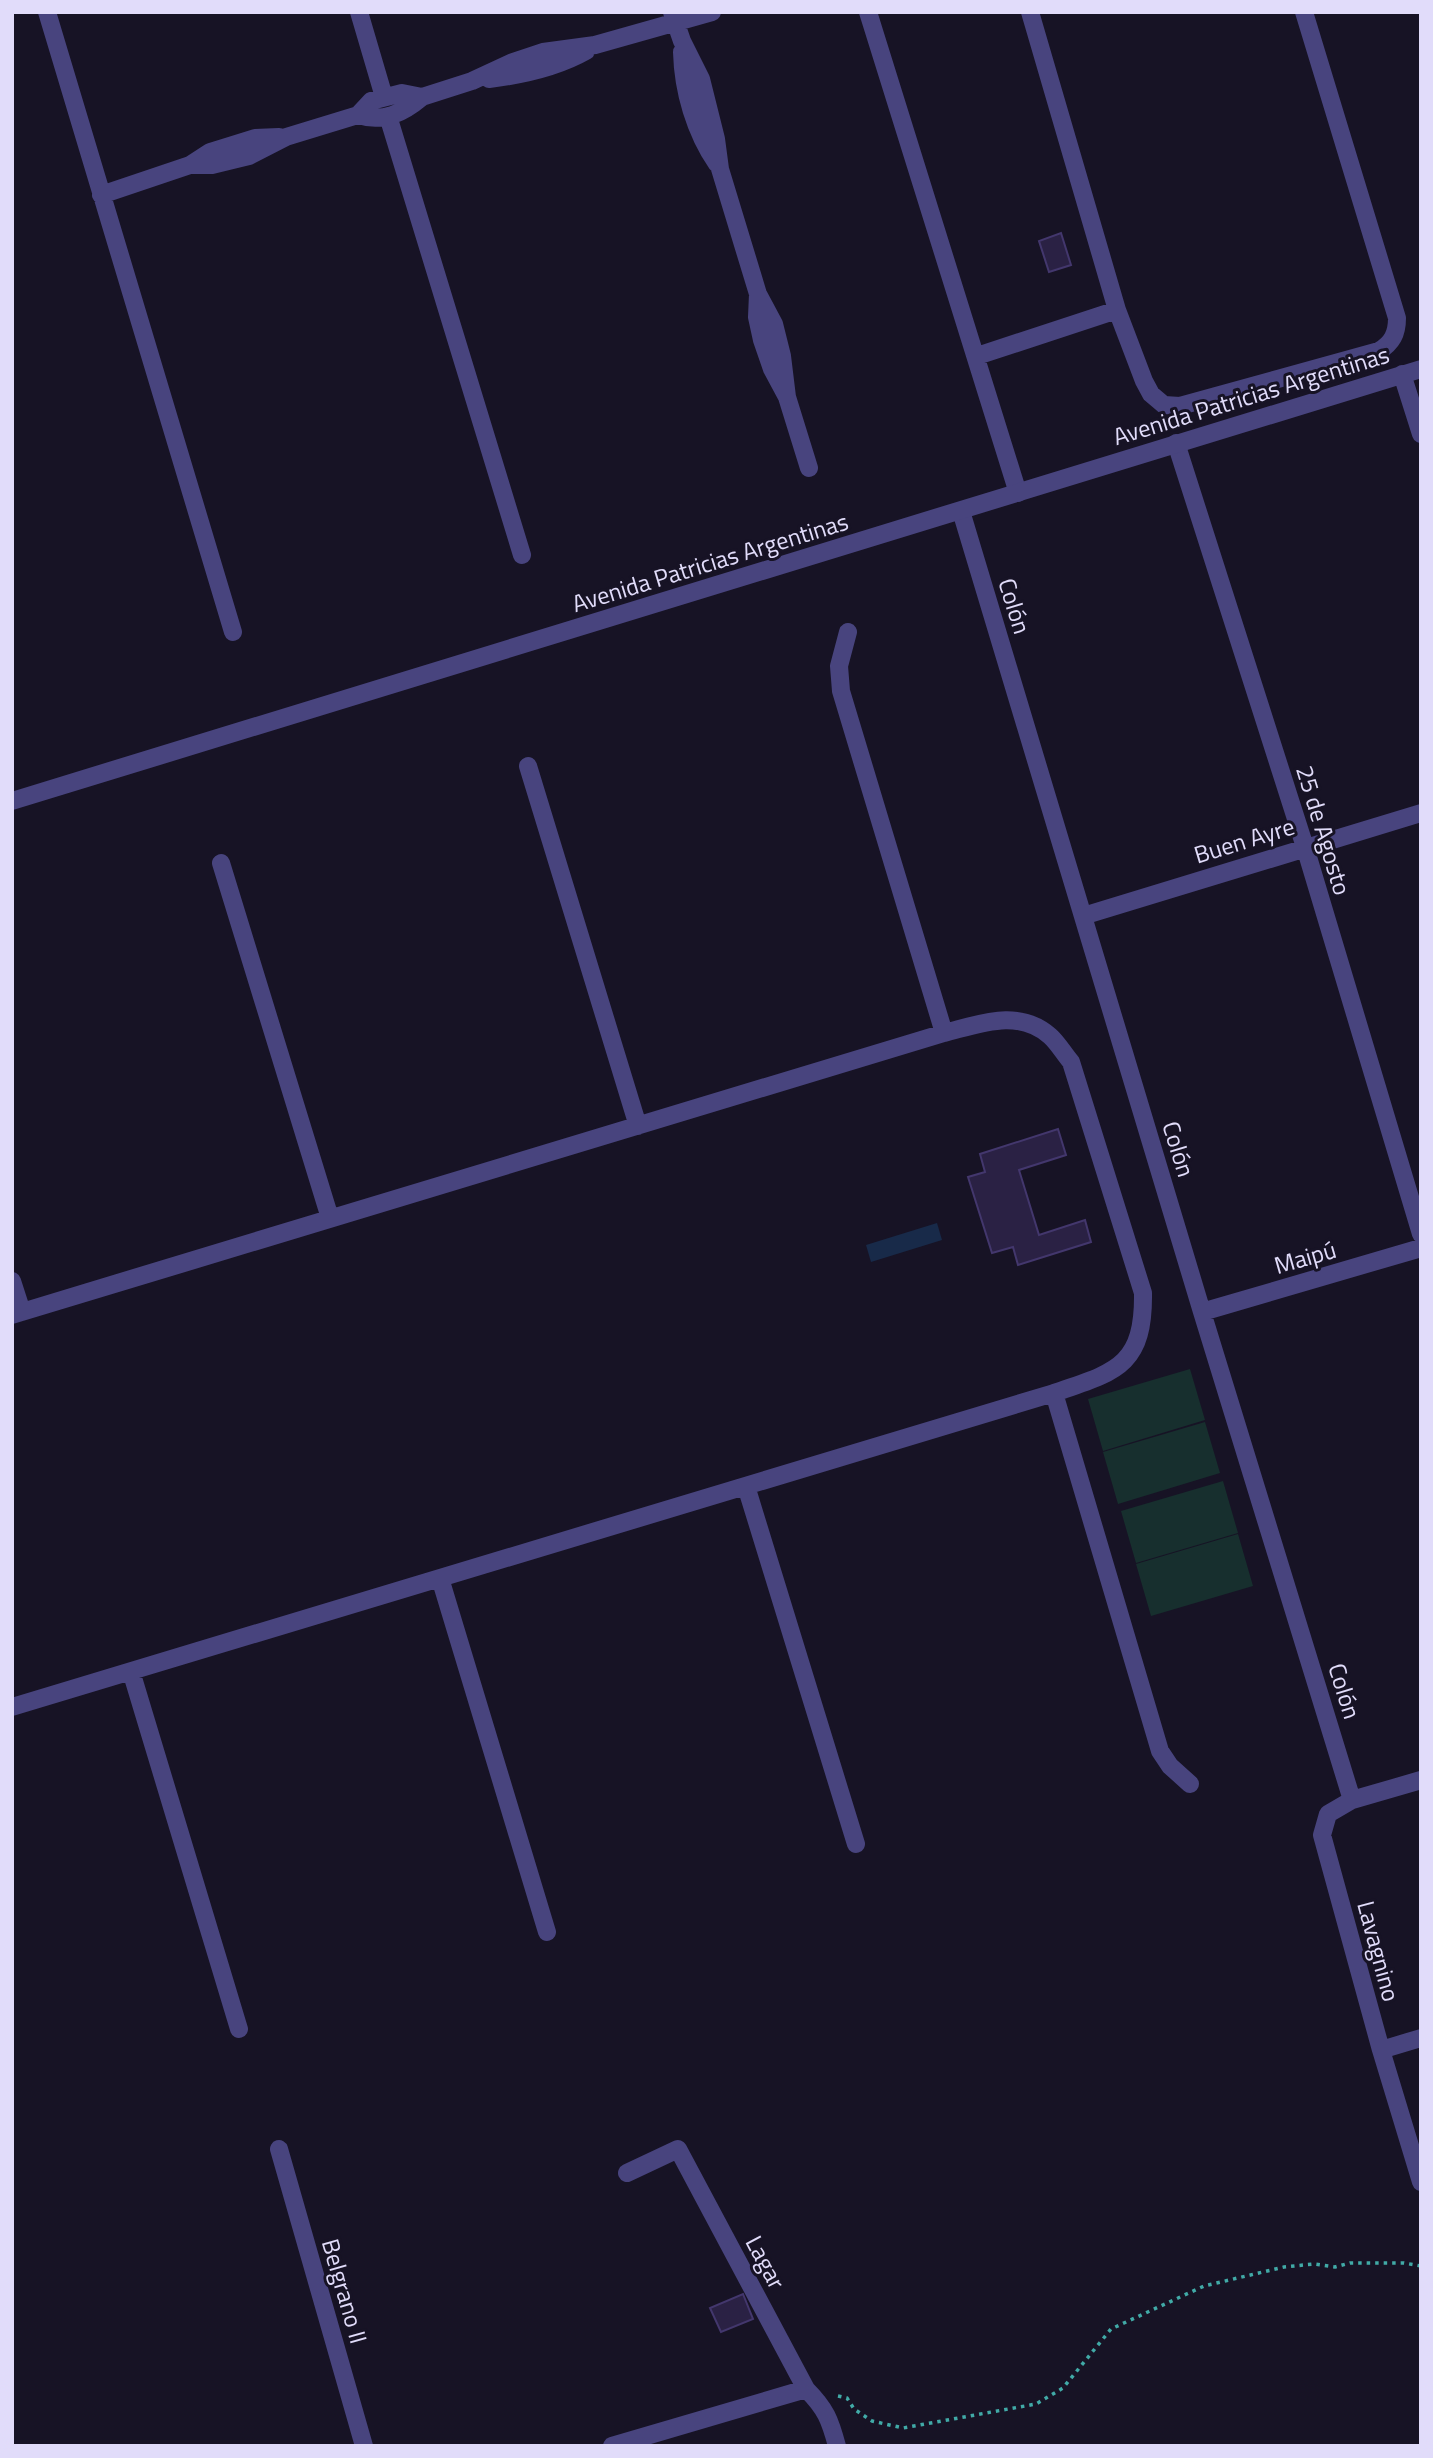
<svg xmlns="http://www.w3.org/2000/svg" width="1433" height="2458" font-family="'Titillium Web',sans-serif">
  <style>
    .green { fill: #172f2e }
    .water { fill: #182a49 }
    .building { fill: #2a2144; stroke: #43376d; stroke-width: 2 }
    .lines { fill: none; stroke-linecap: round; stroke-linejoin: round }
    .path { stroke: #41aaa7; stroke-width: 3.5; stroke-dasharray: 3.5 5; stroke-linecap: butt }
    .minor { stroke: #48447e; stroke-width: 18 }
    .tertiary { stroke: #48447e; stroke-width: 18 }
    .labels { text-anchor: middle; dominant-baseline: central; stroke-width: 6; stroke-linejoin: round; paint-order: stroke }
    .street-label { font-size: 24px; fill: #e1dcfa; stroke: #171325 }
  </style>
  <rect width="100%" height="100%" fill="#171325"/>
  <path class="green" d="M 1190,1369 L 1205,1420 L 1103,1451 L 1088,1399 Z
    M 1205,1422 L 1220,1473 L 1118,1504 L 1103,1452 Z
    M 1223,1481 L 1238,1533 L 1136,1563 L 1121,1511 Z
    M 1238,1534 L 1253,1586 L 1151,1616 L 1136,1564 Z"/>
  <path class="water" d="M 937,1223 L 942,1240 L 871,1262 L 866,1245 Z"/>
  <path class="building" d="M 1061,233 L 1071,265 L 1049,272 L 1039,241 Z
    M 1058,1129 L 1066,1155 L 1019,1170 L 1039,1235 L 1085,1220 L 1091,1242 L 1018,1265 L 1013,1247 L 992,1253 L 968,1177 L 985,1172 L 980,1154 Z
    M 743,2294 L 753,2319 L 721,2332 L 710,2308 Z"/>
  <g class="lines">
    <path class="path" d="M 838,2396 L 847,2398 L 854,2409 L 872,2421 L 903,2428 L 1036,2404 L 1063,2388 L 1111,2329 L 1204,2286 L 1284,2267 L 1314,2264 L 1335,2267 L 1350,2263 L 1404,2263 L 1421,2266"/>
    <path class="minor" d="M 47,12 L 233,632
      M 359,12 L 384,97
      M 672,12 L 682,41 L 701,79 L 716,139 L 720,169 L 758,294 L 774,324 L 782,356 L 787,397
      M 868,12 L 1018,493
      M 1030,12 L 1117,310 L 1144,381 L 1151,394 L 1164,405 L 1180,406 L 1379,351 C 1392,343 1397,334 1397,318 L 1304,12
      M 682,52 C 683,91 695,132 717,164
      M 489,79 C 523,75 556,68 586,51
      M 422,97 L 472,81 L 513,62 L 543,52 L 595,45 L 712,12
      M 388,116 L 522,555
      M 190,165 L 212,165 L 249,156 L 286,137 L 358,115 L 371,101 L 402,93 L 422,97 C 403,113 383,123 358,115
      M 101,195 L 190,165 L 210,152 L 255,138 L 279,137
      M 758,294 L 757,317 L 762,340 L 772,369 L 787,397 L 809,468
      M 977,356 L 1117,310
      M 1176,443 L 1305,847 L 1421,1234
      M 961,511 L 1202,1312 L 1352,1800
      M 848,632 L 839,666 L 841,691 L 944,1033
      M 528,766 L 638,1126
      M 221,863 L 330,1218
      M 1083,916 L 1421,813
      M 12,1281 L 22,1312
      M 1202,1312 L 1421,1248
      M 12,1315 L 944,1033 C 980,1024 1018,1008 1050,1036 C 1058,1043 1064,1054 1071,1062 L 1143,1293 C 1144,1367 1115,1372 1054,1393 L 12,1707
      M 1054,1393 L 1160,1751 L 1170,1766 L 1190,1784
      M 746,1486 L 856,1844
      M 440,1578 L 547,1932
      M 131,1671 L 239,2029
      M 1421,1780 L 1352,1800 L 1328,1814 L 1322,1835 L 1381,2050 L 1421,2182
      M 1381,2050 L 1421,2038
      M 279,2149 L 364,2446
      M 627,2173 L 678,2149 L 806,2389 C 826,2409 830,2420 837,2446
      M 612,2446 L 806,2389"/>
    <path class="tertiary" d="M 1402,374 L 1421,434
      M 12,801 L 1421,369"/>
  </g>
  <g class="labels">
    <g class="street-label">
      <text transform="translate(1251 395) rotate(-17)">Avenida Patricias Argentinas</text>
      <text transform="translate(710 562) rotate(-17)">Avenida Patricias Argentinas</text>
      <text transform="translate(1015 606) rotate(73)">Colón</text>
      <text transform="translate(1324 830) rotate(73)">25 de Agosto</text>
      <text transform="translate(1244 840) rotate(-17)">Buen Ayre</text>
      <text transform="translate(1179 1149) rotate(73)">Colón</text>
      <text transform="translate(1305 1257) rotate(-16)">Maipú</text>
      <text transform="translate(1345 1691) rotate(73)">Colón</text>
      <text transform="translate(1379 1951) rotate(75)">Lavagnino</text>
      <text transform="translate(766 2262) rotate(62)">Lagar</text>
      <text transform="translate(345 2291) rotate(74)">Belgrano II</text>
    </g>
  </g>
  <rect width="1433" height="2458" fill="none" stroke="#e1dcfa" stroke-width="28"/>
</svg>
